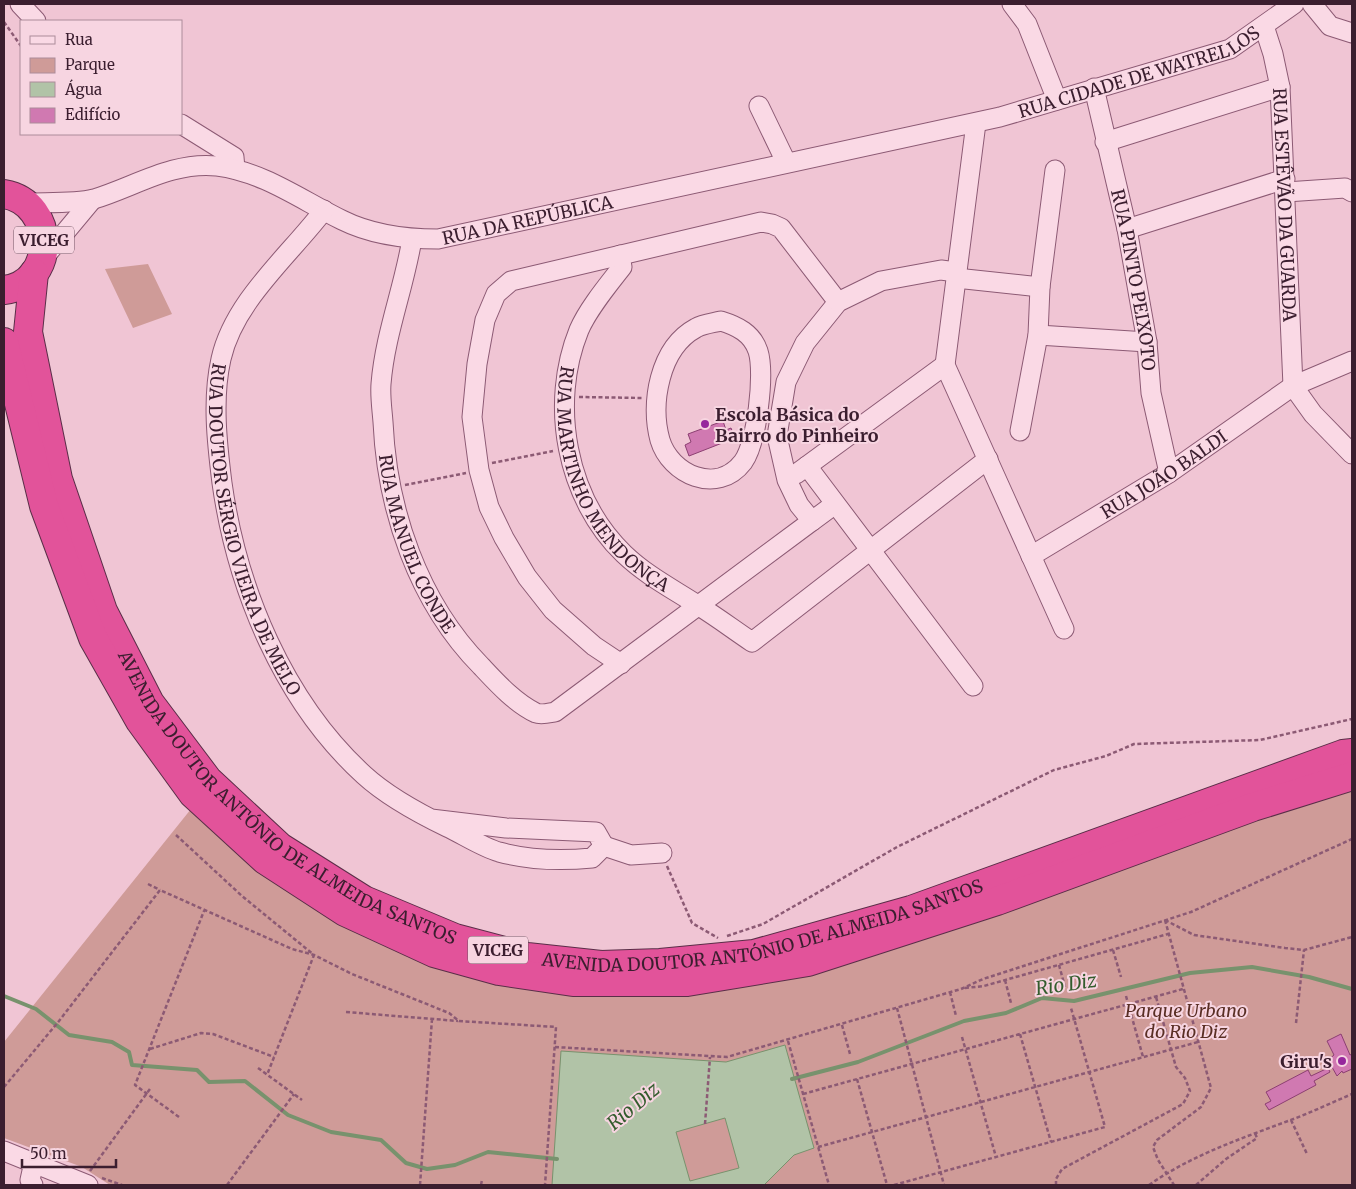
<svg xmlns="http://www.w3.org/2000/svg" width="1356" height="1189" font-family="Merriweather,serif">
  <style>
    .green { fill: #cf9b98 }
    .water { fill: #b1c3a7; stroke: #78926d; fill-rule: evenodd }
    .lines { fill: none; stroke-linecap: round; stroke-linejoin: round }
    .stream { stroke: #78926d; stroke-width: 4 }
    .building { fill: #d079b1; stroke: #8c3f72 }
    .minor-casing { stroke: #8c5a74; stroke-width: 21 }
    .highway-casing { stroke: #5a2e48; stroke-width: 30 }
    .path { stroke: #8c5a74; stroke-width: 2.5; stroke-dasharray: 4 2.5; stroke-linecap: butt }
    .minor { stroke: #fad9e5; stroke-width: 19 }
    .highway { stroke: #e2539a; stroke-width: 28 }
    .poi-dot { fill: #96279d; stroke: #f7d5e1; stroke-width: 2 }
    .labels { text-anchor: middle; dominant-baseline: central; stroke-width: 4; stroke-linejoin: round; paint-order: stroke }
    .shield { fill: #f7d5e1; stroke: #735564; stroke-width: 1 }
    .shield-label { font-size: 16px; font-weight: bold; fill: #3b1e2f }
    .street-label { font-size: 18px; fill: #3b1e2f; stroke: #f7d5e1 }
    .poi-label { font-size: 18px; font-weight: bold; fill: #3b1e2f; stroke: #f7d5e1; text-anchor: start }
    .park-label { font-size: 18px; font-style: italic; fill: #592e24; stroke: #f7d5e1 }
    .water-label { font-size: 19px; font-style: italic; fill: #335c2d; stroke: #f7d5e1 }
  </style>
  <rect width="100%" height="100%" fill="#f0c5d4"/>
  <path class="green" d="M 148,264 L 172,314 L 133,328 L 105,269 Z
    M 1352,787 L 1352,1185 L 110,1185 L 82,1167 L 4,1138 L 4,1042 L 191,809 L 572,994 L 1257,817 Z"/>
  <path class="water" d="M 785,1045 L 814,1148 L 794,1155 L 764,1185 L 552,1185 L 561,1051 L 726,1062 ZM 725,1118 L 739,1168 L 690,1181 L 676,1132 Z"/>
  <g class="lines">
    <path class="stream" d="M 4,996 L 36,1009 L 69,1035 L 112,1042 L 129,1052 L 132,1065 L 197,1070 L 209,1082 L 245,1081 L 288,1115 L 331,1132 L 381,1140 L 406,1163 L 427,1169 L 455,1165 L 488,1152 L 557,1159
      M 792,1079 L 858,1062 L 964,1021 L 1006,1013 L 1042,998 L 1074,1001 L 1190,973 L 1252,967 L 1309,977 L 1352,989"/>
  </g>
  <path class="building" d="M 723,421 L 726,430 L 731,428 L 735,438 L 689,456 L 685,445 L 691,442 L 688,434 Z
    M 1341,1034 L 1350,1055 L 1352,1054 L 1352,1069 L 1343,1073 L 1342,1071 L 1337,1076 L 1328,1060 L 1334,1055 L 1327,1041 Z
    M 1328,1068 L 1330,1072 L 1314,1081 L 1316,1085 L 1269,1110 L 1265,1104 L 1271,1101 L 1266,1092 L 1308,1070 L 1311,1076 Z"/>
  <g class="lines">
    <defs>
      <g id="minor">
        <path d="M 20,4 L 36,21"/>
        <path d="M 1012,4 L 1027,24 L 1057,100"/>
        <path d="M 1312,4 L 1330,26 L 1352,33"/>
        <path id="s1" d="M 1264,26 L 1273,54 L 1280,87 L 1293,386"/>
        <path id="s2" d="M 1094,88 L 1127,229 L 1147,342 L 1151,393 L 1169,473"/>
        <path d="M 759,106 L 786,162"/>
        <path d="M 181,124 L 234,157 L 235,169"/>
        <path d="M 1105,142 L 1280,87"/>
        <path d="M 1286,192 L 1345,188 L 1352,192"/>
        <path id="s3" d="M 25,203 C 45,202 75,204 94,199 C 134,187 173,161 217,166 C 264,172 301,200 342,220 C 372,235 405,239 438,239 L 1000,117 L 1230,49 L 1294,4"/>
        <path id="s4" d="M 324,210 C 289,256 234,301 221,359 C 212,399 217,443 222,483 C 237,590 284,702 364,775 C 388,797 418,813 447,827 C 464,835 482,847 499,852 C 529,860 562,861 592,858 L 604,846 L 596,832 L 506,828 L 431,819"/>
        <path d="M 1127,229 L 1285,179"/>
        <path id="s5" d="M 412,239 C 404,288 385,334 381,384 C 380,396 382,409 383,422 C 387,510 418,602 481,666 C 497,683 515,703 536,713 C 541,715 549,713 555,712 L 812,521"/>
        <path id="s6" d="M 620,255 L 622,267 C 608,285 588,309 579,330 C 549,404 566,498 624,554 C 647,576 673,589 699,606 C 717,617 734,630 752,642 L 988,459"/>
        <path d="M 42,260 L 92,200"/>
        <path d="M 956,278 L 1040,287"/>
        <path d="M 721,321 C 737,326 752,333 758,351 C 765,373 757,443 743,462 C 717,496 670,474 660,440 C 650,404 659,348 696,328 C 703,324 713,323 721,321 Z"/>
        <path d="M 1038,335 L 1147,342"/>
        <path d="M 945,365 L 976,123"/>
        <path d="M 1293,386 L 1313,414 L 1352,454"/>
        <path d="M 1020,431 L 1038,335 L 1040,287 L 1055,170"/>
        <path d="M 807,466 L 945,365 L 1064,629"/>
        <path d="M 796,474 L 807,466 L 973,686"/>
        <path d="M 835,504 L 812,521 L 799,505 L 787,480 L 777,436 L 786,382 L 805,343 L 838,302 L 881,281 L 941,270 L 956,272"/>
        <path id="s7" d="M 1031,556 L 1169,473 L 1293,386 L 1352,361"/>
        <path d="M 621,664 L 594,646 L 553,610 L 527,577 L 504,538 L 489,507 L 479,470 L 472,417 L 477,364 L 485,320 L 496,294 L 511,281 L 761,222 L 772,224 L 781,228 L 838,302"/>
        <path d="M 604,846 L 631,855 L 662,853"/>
        <path d="M 4,1151 L 88,1185"/>
        <path d="M 33,1185 L 30,1180 L 34,1162"/>
      </g>
      <g id="highway">
        <path d="M 4,194 C 57,203 57,284 4,290"/>
        <path id="s8" d="M 34,273 L 28,332 L 58,479 L 103,611 L 150,703 L 208,780 L 280,847 L 364,900 L 455,938 L 527,957 L 601,965 L 660,963 L 754,954 L 911,910 L 1343,754 L 1352,753"/>
        <path d="M 4,342 L 44,506 L 93,638 L 140,721 L 193,794 L 265,860 L 345,912 L 434,953 L 499,971 L 573,982 L 687,982 L 808,962 L 997,901 L 1253,807 L 1352,776"/>
      </g>
    </defs>
    <use href="#minor" class="minor-casing"/>
    <use href="#highway" class="highway-casing"/>
    <path class="path" d="M 4,22 L 21,46
      M 579,397 L 643,398
      M 492,463 L 553,451
      M 405,485 L 466,473
      M 176,835 L 242,896 L 314,955 L 267,1075
      M 667,866 L 692,923 L 718,938
      M 148,884 L 160,890
      M 1165,920 L 1211,1088 L 1201,1107 L 1157,1140 L 1153,1147 L 1158,1160 L 1174,1185
      M 1165,920 L 1194,935 L 1285,948 L 1304,950 L 1352,937
      M 727,936 L 763,924 L 897,847 L 1054,770 L 1106,756 L 1134,744 L 1260,740 L 1352,719
      M 1113,950 L 1121,977
      M 1059,965 L 1065,987
      M 1005,980 L 1011,1003
      M 965,988 L 984,986 L 1168,934
      M 950,992 L 956,1016
      M 1126,996 L 1143,1057
      M 897,1008 L 944,1185
      M 346,1012 L 458,1021
      M 1296,1023 L 1304,950
      M 842,1025 L 850,1054
      M 1020,1034 L 1051,1142
      M 962,1037 L 996,1157
      M 788,1041 L 829,1185
      M 555,1047 L 727,1057 L 961,989 L 983,979 L 1191,912 L 1352,839
      M 150,1049 L 201,1033 L 213,1034 L 274,1057
      M 258,1068 L 302,1100
      M 857,1079 L 887,1185
      M 4,1087 L 59,1021 L 160,890 L 292,949 L 314,955 L 352,974 L 449,1013 L 459,1021 L 556,1027 L 545,1185
      M 803,1094 L 1183,989
      M 179,1117 L 135,1085 L 204,911
      M 1291,1120 L 1307,1154
      M 705,1124 L 710,1057
      M 818,1147 L 1198,1042
      M 90,1171 L 150,1089
      M 102,1178 L 122,1185
      M 227,1185 L 294,1094
      M 420,1185 L 432,1019
      M 481,1185 L 482,1180
      M 894,1185 L 1105,1127 L 1071,1008
      M 1056,1185 L 1056,1179 L 1062,1169 L 1183,1104 L 1190,1091 L 1185,1078 L 1176,1067 L 1156,997
      M 1149,1185 C 1192,1155 1240,1139 1288,1121 C 1310,1113 1331,1103 1352,1094
      M 1196,1185 L 1226,1159 L 1257,1138 L 1255,1133"/>
    <use href="#minor" class="minor"/>
    <use href="#highway" class="highway"/>
  </g>
  <g class="poi-dot">
    <circle cx="705" cy="424" r="5"/>
    <circle cx="1342" cy="1061" r="5"/>
  </g>
  <g class="labels">
    <g class="shield">
      <rect x="14" y="226.5" width="60" height="27" rx="4"/>
      <rect x="468" y="936.5" width="60" height="27" rx="4"/>
    </g>
    <g class="shield-label">
      <text x="44" y="240">VICEG</text>
      <text x="498" y="950">VICEG</text>
    </g>
    <g class="street-label">
      <text stroke="none"><textPath href="#s3" startOffset="1155">RUA CIDADE DE WATRELLOS</textPath></text>
      <text stroke="none"><textPath href="#s1" startOffset="181">RUA ESTÊVÃO DA GUARDA</textPath></text>
      <text stroke="none"><textPath href="#s3" startOffset="525">RUA DA REPÚBLICA</textPath></text>
      <text stroke="none"><textPath href="#s2" startOffset="196">RUA PINTO PEIXOTO</textPath></text>
      <text stroke="none"><textPath href="#s7" startOffset="156">RUA JOÃO BALDI</textPath></text>
      <text stroke="none"><textPath href="#s6" startOffset="256">RUA MARTINHO MENDONÇA</textPath></text>
      <text stroke="none"><textPath href="#s4" startOffset="360">RUA DOUTOR SÉRGIO VIEIRA DE MELO</textPath></text>
      <text stroke="none"><textPath href="#s5" startOffset="314">RUA MANUEL CONDE</textPath></text>
      <text stroke="none"><textPath href="#s8" startOffset="620">AVENIDA DOUTOR ANTÓNIO DE ALMEIDA SANTOS</textPath></text>
      <text stroke="none"><textPath href="#s8" startOffset="1160">AVENIDA DOUTOR ANTÓNIO DE ALMEIDA SANTOS</textPath></text>
    </g>
    <g class="poi-label">
      <text x="715" y="414">Escola Básica do<tspan x="715" dy="21">Bairro do Pinheiro</tspan></text>
      <text x="1332" y="1061" text-anchor="end">Giru's</text>
    </g>
    <g class="park-label">
      <text x="1186" y="1010">Parque Urbano<tspan x="1186" dy="21">do Rio Diz</tspan></text>
    </g>
    <g class="water-label">
      <text transform="translate(1066 984) rotate(-8)">Rio Diz</text>
      <text transform="translate(633 1106) rotate(-40)">Rio Diz</text>
    </g>
  </g>
  <rect width="1356" height="1189" fill="none" stroke="#3b1e2f" stroke-width="10"/>
  <rect x="20" y="20" width="162" height="115" fill="#f7d5e1" stroke="#ac8c9a"/>
  <rect x="30" y="36" width="25" height="8" fill="#fad9e5" stroke="#ac8c9a"/>
  <text x="65" y="45" font-size="15" fill="#3b1e2f">Rua</text>
  <rect x="30" y="58" width="25" height="15" fill="#cf9b98" stroke="#ac8c9a"/>
  <text x="65" y="70" font-size="15" fill="#3b1e2f">Parque</text>
  <rect x="30" y="82" width="25" height="15" fill="#b1c3a7" stroke="#ac8c9a"/>
  <text x="65" y="95" font-size="15" fill="#3b1e2f">Água</text>
  <rect x="30" y="108" width="25" height="15" fill="#d079b1" stroke="#ac8c9a"/>
  <text x="65" y="120" font-size="15" fill="#3b1e2f">Edifício</text>
  <path d="M22 1159v8h94v-8" fill="none" stroke="#3b1e2f" stroke-width="2.5"/>
  <text x="30" y="1159" font-size="15" fill="#3b1e2f" stroke="#f7d5e1" stroke-width="4" paint-order="stroke">50 m</text>
</svg>
